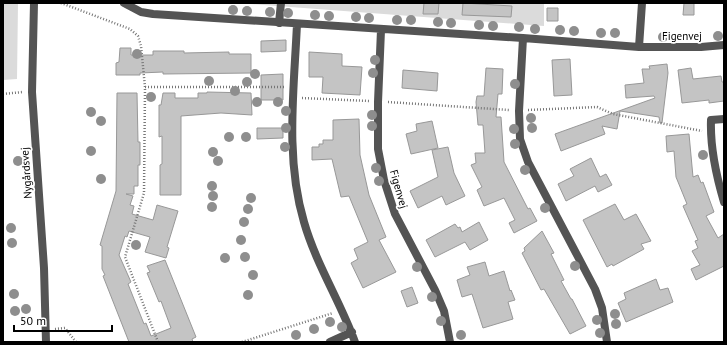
<svg xmlns="http://www.w3.org/2000/svg" width="727" height="345" font-family="'PT Sans',sans-serif">
  <style>
    .green { fill: #dbdbdb }
    .building { fill: #c4c4c4; stroke: #989898 }
    .lines { fill: none; stroke-linecap: round; stroke-linejoin: round }
    .path { stroke: #767676; stroke-width: 2.5; stroke-dasharray: 1 2; stroke-linecap: butt }
    .lane { stroke: #545454; stroke-width: 8 }
    .street { stroke: #545454; stroke-width: 8 }
    .tree { fill: #8e8e8e }
    .labels { text-anchor: middle; dominant-baseline: central; stroke-width: 3.5; stroke-linejoin: round; paint-order: stroke }
    .street-label { font-size: 11px; fill: #000; stroke: #fff }
  </style>
  <rect width="100%" height="100%" fill="#fff"/>
  <path class="green" d="M 3,3 L 18,3 L 17,79 L 3,80 Z
    M 236,3 L 544,3 L 544,26 Z"/>
  <path class="building" d="M 424,3 L 439,3 L 438,14 L 423,14 Z
    M 463,3 L 512,6 L 511,17 L 462,15 Z
    M 684,3 L 694,3 L 694,15 L 683,15 Z
    M 547,8 L 558,8 L 558,21 L 547,21 Z
    M 286,40 L 286,51 L 261,52 L 261,41 Z
    M 120,48 L 131,48 L 131,55 L 153,55 L 153,51 L 184,51 L 184,53 L 229,52 L 229,54 L 251,54 L 251,73 L 163,74 L 163,72 L 140,73 L 140,75 L 116,75 L 116,63 L 119,62 Z
    M 309,52 L 342,54 L 342,66 L 362,67 L 360,95 L 322,93 L 323,77 L 309,77 Z
    M 570,59 L 572,95 L 554,96 L 552,60 Z
    M 667,64 L 668,73 L 662,123 L 660,123 L 659,117 L 620,111 L 617,129 L 602,126 L 605,134 L 561,151 L 555,134 L 655,98 L 654,96 L 626,98 L 625,85 L 644,83 L 642,69 L 650,69 L 649,66 Z
    M 486,68 L 503,69 L 502,94 L 498,94 L 496,117 L 501,117 L 504,162 L 528,209 L 530,208 L 537,221 L 514,233 L 509,223 L 515,220 L 504,198 L 484,206 L 477,190 L 482,187 L 471,165 L 476,163 L 475,153 L 485,153 L 483,125 L 478,125 L 476,102 L 477,96 L 484,96 Z
    M 691,68 L 693,79 L 721,76 L 722,82 L 724,82 L 724,101 L 709,103 L 709,100 L 682,103 L 678,70 Z
    M 403,70 L 438,73 L 437,91 L 402,88 Z
    M 283,74 L 283,100 L 261,100 L 261,75 Z
    M 207,92 L 251,93 L 252,115 L 221,113 L 181,116 L 181,195 L 160,195 L 160,165 L 162,164 L 162,136 L 159,137 L 159,105 L 161,105 L 163,93 L 175,93 L 175,98 L 198,98 L 198,93 L 207,93 Z
    M 117,93 L 137,93 L 138,142 L 140,142 L 140,165 L 138,165 L 138,186 L 134,186 L 134,194 L 126,194 L 133,196 L 130,205 L 134,206 L 132,214 L 153,220 L 157,205 L 178,211 L 167,247 L 169,248 L 166,258 L 145,252 L 150,237 L 129,231 L 127,237 L 125,236 L 119,255 L 131,282 L 128,284 L 144,324 L 146,323 L 151,336 L 171,328 L 161,301 L 159,302 L 147,273 L 150,272 L 147,266 L 165,260 L 196,337 L 192,339 L 193,342 L 129,342 L 103,276 L 105,275 L 102,269 L 102,246 L 100,245 L 116,191 Z
    M 359,119 L 360,155 L 369,195 L 386,237 L 379,240 L 396,272 L 363,288 L 351,263 L 358,259 L 354,249 L 368,242 L 349,196 L 341,197 L 332,159 L 312,160 L 312,147 L 319,147 L 319,144 L 323,144 L 323,140 L 333,140 L 333,120 Z
    M 432,121 L 438,148 L 411,154 L 406,134 L 417,131 L 416,124 Z
    M 257,128 L 283,128 L 283,138 L 257,139 Z
    M 689,134 L 693,177 L 698,175 L 701,183 L 703,182 L 714,212 L 706,216 L 718,238 L 724,234 L 724,266 L 696,280 L 691,269 L 700,265 L 692,251 L 698,248 L 695,241 L 698,240 L 683,206 L 687,204 L 676,177 L 674,151 L 667,152 L 666,136 Z
    M 448,147 L 454,173 L 465,196 L 446,205 L 442,196 L 418,208 L 410,191 L 438,177 L 432,150 Z
    M 591,158 L 600,177 L 606,174 L 612,185 L 598,192 L 595,186 L 566,201 L 558,184 L 574,176 L 570,169 Z
    M 615,204 L 624,220 L 636,214 L 651,241 L 641,244 L 644,249 L 613,266 L 612,264 L 607,267 L 583,220 Z
    M 479,222 L 488,240 L 470,250 L 465,242 L 435,257 L 426,240 L 455,224 L 458,228 L 460,227 L 462,232 Z
    M 542,231 L 554,253 L 551,254 L 564,280 L 561,281 L 571,299 L 572,299 L 586,326 L 570,334 L 544,289 L 541,290 L 522,253 L 525,251 L 524,248 Z
    M 485,262 L 489,276 L 504,271 L 510,291 L 511,290 L 515,300 L 508,302 L 513,319 L 483,328 L 472,294 L 462,297 L 457,280 L 470,275 L 467,267 Z
    M 656,279 L 660,290 L 668,288 L 673,302 L 626,322 L 618,303 L 626,299 L 624,293 Z
    M 412,287 L 418,303 L 407,307 L 401,291 Z"/>
  <g class="lines">
    <path class="path" d="M 61,3 L 130,29 L 138,36 L 141,46 L 145,87 L 144,193 L 125,257 L 158,342
      M 145,87 L 284,87
      M 3,94 L 23,92
      M 302,98 L 369,101
      M 388,102 L 509,110
      M 528,110 L 597,107 L 613,114 L 702,131
      M 55,329 L 65,328 L 76,342
      M 242,342 L 333,313"/>
    <path class="lane" d="M 279,23 L 281,3"/>
    <path class="street" d="M 34,3 L 32,92 L 44,268 L 46,342
      M 124,3 L 141,12 L 153,14 L 523,38 L 639,47 L 701,47 L 724,45
      M 297,24 C 294,90 285,158 304,222 C 316,264 340,301 355,342
      M 381,30 L 378,102 L 378,149 L 384,180 L 395,214 L 435,290 L 444,311 L 450,342
      M 523,38 L 519,111 L 520,139 L 528,162 L 595,289 L 602,308 L 607,342
      M 639,47 L 642,3
      M 724,119 L 711,120 C 710,148 716,175 724,202
      M 330,342 L 352,332"/>
  </g>
  <g class="tree">
    <circle cx="233" cy="10" r="5"/>
    <circle cx="247" cy="11" r="5"/>
    <circle cx="270" cy="12" r="5"/>
    <circle cx="288" cy="13" r="5"/>
    <circle cx="315" cy="15" r="5"/>
    <circle cx="329" cy="16" r="5"/>
    <circle cx="356" cy="17" r="5"/>
    <circle cx="369" cy="18" r="5"/>
    <circle cx="397" cy="20" r="5"/>
    <circle cx="411" cy="20" r="5"/>
    <circle cx="438" cy="22" r="5"/>
    <circle cx="451" cy="23" r="5"/>
    <circle cx="479" cy="25" r="5"/>
    <circle cx="493" cy="26" r="5"/>
    <circle cx="519" cy="27" r="5"/>
    <circle cx="535" cy="29" r="5"/>
    <circle cx="560" cy="30" r="5"/>
    <circle cx="574" cy="31" r="5"/>
    <circle cx="601" cy="33" r="5"/>
    <circle cx="615" cy="33" r="5"/>
    <circle cx="718" cy="36" r="5"/>
    <circle cx="663" cy="37" r="5"/>
    <circle cx="137" cy="54" r="5"/>
    <circle cx="375" cy="60" r="5"/>
    <circle cx="373" cy="73" r="5"/>
    <circle cx="255" cy="74" r="5"/>
    <circle cx="209" cy="81" r="5"/>
    <circle cx="247" cy="82" r="5"/>
    <circle cx="515" cy="84" r="5"/>
    <circle cx="235" cy="91" r="5"/>
    <circle cx="151" cy="97" r="5"/>
    <circle cx="257" cy="102" r="5"/>
    <circle cx="278" cy="102" r="5"/>
    <circle cx="286" cy="111" r="5"/>
    <circle cx="91" cy="112" r="5"/>
    <circle cx="372" cy="115" r="5"/>
    <circle cx="531" cy="118" r="5"/>
    <circle cx="101" cy="121" r="5"/>
    <circle cx="372" cy="126" r="5"/>
    <circle cx="286" cy="128" r="5"/>
    <circle cx="532" cy="128" r="5"/>
    <circle cx="514" cy="129" r="5"/>
    <circle cx="229" cy="137" r="5"/>
    <circle cx="246" cy="137" r="5"/>
    <circle cx="515" cy="144" r="5"/>
    <circle cx="285" cy="147" r="5"/>
    <circle cx="91" cy="151" r="5"/>
    <circle cx="213" cy="152" r="5"/>
    <circle cx="703" cy="155" r="5"/>
    <circle cx="18" cy="161" r="5"/>
    <circle cx="218" cy="161" r="5"/>
    <circle cx="376" cy="168" r="5"/>
    <circle cx="525" cy="170" r="5"/>
    <circle cx="101" cy="179" r="5"/>
    <circle cx="379" cy="181" r="5"/>
    <circle cx="212" cy="186" r="5"/>
    <circle cx="213" cy="196" r="5"/>
    <circle cx="251" cy="198" r="5"/>
    <circle cx="212" cy="207" r="5"/>
    <circle cx="545" cy="208" r="5"/>
    <circle cx="248" cy="209" r="5"/>
    <circle cx="244" cy="222" r="5"/>
    <circle cx="11" cy="228" r="5"/>
    <circle cx="241" cy="240" r="5"/>
    <circle cx="12" cy="243" r="5"/>
    <circle cx="136" cy="245" r="5"/>
    <circle cx="245" cy="257" r="5"/>
    <circle cx="225" cy="258" r="5"/>
    <circle cx="575" cy="266" r="5"/>
    <circle cx="417" cy="267" r="5"/>
    <circle cx="253" cy="275" r="5"/>
    <circle cx="14" cy="294" r="5"/>
    <circle cx="248" cy="295" r="5"/>
    <circle cx="432" cy="297" r="5"/>
    <circle cx="26" cy="309" r="5"/>
    <circle cx="15" cy="311" r="5"/>
    <circle cx="615" cy="314" r="5"/>
    <circle cx="597" cy="320" r="5"/>
    <circle cx="441" cy="321" r="5"/>
    <circle cx="330" cy="322" r="5"/>
    <circle cx="616" cy="324" r="5"/>
    <circle cx="342" cy="327" r="5"/>
    <circle cx="314" cy="329" r="5"/>
    <circle cx="600" cy="333" r="5"/>
    <circle cx="296" cy="335" r="5"/>
    <circle cx="461" cy="335" r="5"/>
  </g>
  <g class="labels">
    <g class="street-label">
      <text x="682" y="36">Figenvej</text>
      <text transform="translate(26 173) rotate(-94)">Nygårdsvej</text>
      <text transform="translate(399 189) rotate(74)">Figenvej</text>
    </g>
  </g>
  <rect width="727" height="345" fill="none" stroke="#000000" stroke-width="8"/>
  <path d="M14 325v6h98v-6" fill="none" stroke="#000000" stroke-width="2"/>
  <text x="20" y="325" font-size="12" fill="#000000" stroke="#ffffff" stroke-width="3" paint-order="stroke">50 m</text>
</svg>
